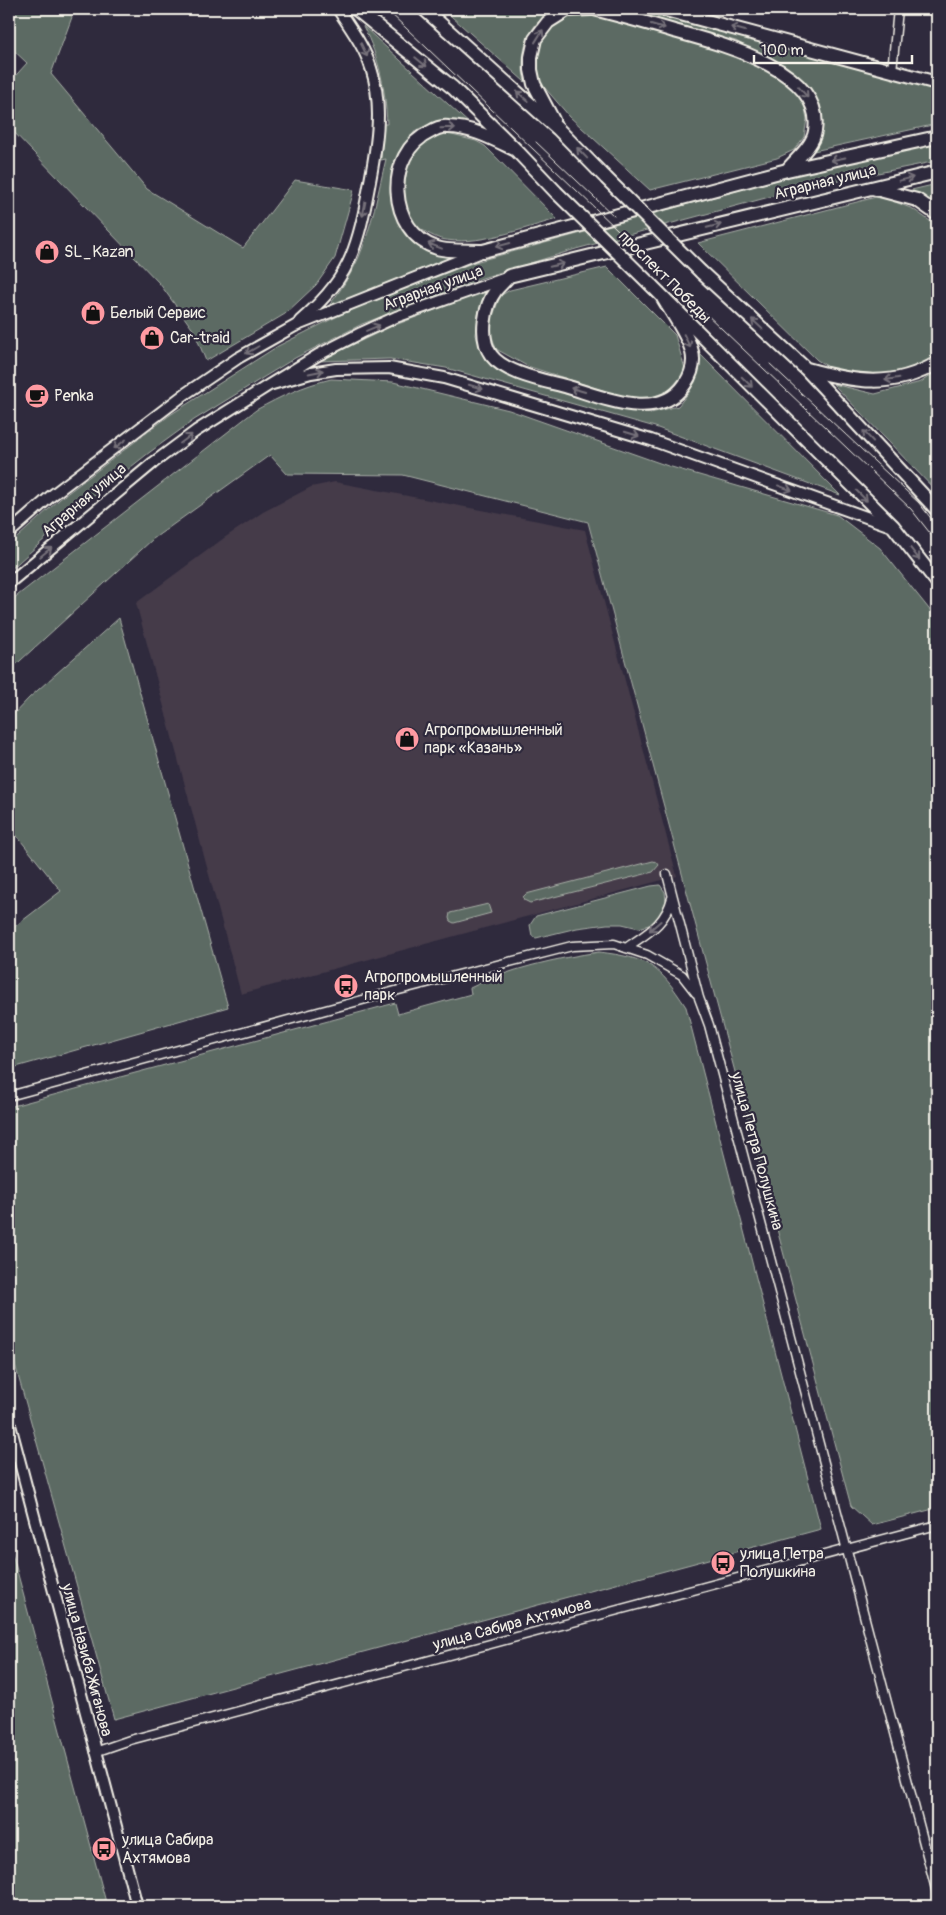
<svg xmlns="http://www.w3.org/2000/svg" width="946" height="1915" font-family="Pangolin,sans-serif">
  <style>
    .built { fill: #443a49 }
    .green { fill: #5b6b63; stroke: #a8aea6 }
    .lines { fill: none; stroke-linecap: round; stroke-linejoin: round }
    .minor-casing { stroke: #f4f1e8; stroke-width: 11 }
    .tertiary-casing { stroke: #f4f1e8; stroke-width: 14 }
    .primary-casing { stroke: #f4f1e8; stroke-width: 16 }
    .minor { stroke: #2f2a3d; stroke-width: 8 }
    .tertiary { stroke: #2f2a3d; stroke-width: 10 }
    .primary { stroke: #2f2a3d; stroke-width: 12 }
    .tram { stroke: #f4f1e8; stroke-width: 1 }
    .primary-bridge-casing { stroke: #f4f1e8; stroke-width: 16; stroke-linecap: butt }
    .primary-bridge { stroke: #2f2a3d; stroke-width: 12 }
    .oneway { stroke: #747079 }
    .labels { text-anchor: middle; dominant-baseline: central; stroke-width: 4.5; stroke-linejoin: round; paint-order: stroke }
    .street-label { font-size: 16px; fill: #f4f1e8; stroke: #2f2a3d }
    .poi-label { font-size: 16px; fill: #f4f1e8; stroke: #2f2a3d; text-anchor: start }
  </style>
  <rect width="100%" height="100%" fill="#2f2a3d"/>
  <filter id="ink" filterUnits="userSpaceOnUse"><feTurbulence type="fractalNoise" baseFrequency=".02" numOctaves="2"/><feDisplacementMap in="SourceGraphic" scale="10" xChannelSelector="R" yChannelSelector="G"/><feConvolveMatrix kernelMatrix="1 2 1 2 8 2 1 2 1" color-interpolation-filters="sRGB"/></filter>
  <g filter="url(#ink)">
    <path class="built" d="M 335,482 L 585,530 L 677,876 L 241,994 L 136,603 L 224,538 L 263,512 L 311,487 Z"/>
    <path class="green" d="M 9,9 L 65,9 L 72,17 L 51,74 L 147,189 L 243,248 L 295,180 L 354,190 L 335,258 L 316,285 L 285,314 L 206,361 L 194,331 L 160,284 L 9,127 L 9,83 L 27,63 L 9,46 Z
      M 443,9 L 557,9 C 528,20 518,54 525,82 Z
      M 611,9 L 641,9 L 937,85 L 937,124 L 809,152 L 814,101 L 795,75 L 736,41 Z
      M 591,14 L 732,51 L 781,77 L 794,90 L 804,103 L 807,119 L 804,137 L 794,150 L 777,158 L 650,190 L 570,117 L 538,80 L 535,65 L 539,46 L 549,28 L 567,16 Z
      M 363,26 L 473,127 L 444,122 L 431,124 L 416,130 L 399,152 L 393,176 L 391,200 L 407,233 L 457,255 L 328,307 C 340,291 351,275 359,257 C 372,226 378,192 386,159 L 381,160 L 383,124 L 387,124 C 385,87 380,60 363,26 Z
      M 444,133 L 476,141 L 485,146 L 557,219 C 524,228 475,247 441,239 C 434,237 419,229 415,224 C 398,203 398,156 422,140 C 428,136 438,135 444,133 Z
      M 937,142 L 937,161 L 799,189 L 576,249 L 482,278 L 362,324 L 295,358 L 194,420 L 150,452 L 85,503 L 9,571 L 9,545 L 60,499 L 170,415 L 278,346 L 350,310 L 475,262 L 795,175 Z
      M 937,184 L 937,206 L 922,196 L 903,192 Z
      M 880,196 L 913,209 L 937,226 L 937,358 L 918,369 L 873,379 L 842,375 L 817,360 L 698,243 Z
      M 607,267 L 675,335 L 686,372 L 668,391 L 649,398 L 627,398 L 527,366 L 496,349 L 491,333 L 492,319 L 500,296 L 510,290 Z
      M 485,291 L 478,315 L 476,335 L 484,358 L 493,367 L 523,378 L 623,409 L 651,413 L 678,406 L 690,391 L 696,373 L 697,351 L 840,495 L 655,427 L 446,368 L 390,359 L 319,361 L 390,327 Z
      M 937,371 L 937,492 L 833,384 L 875,394 L 921,382 Z
      M 331,379 L 393,382 L 509,410 L 668,466 L 837,515 L 880,548 L 937,619 L 937,1508 L 872,1525 L 851,1506 L 588,522 L 403,475 L 287,474 L 270,455 L 153,539 L 9,671 L 9,602 L 256,410 C 282,396 302,386 331,379 Z
      M 119,618 L 228,1007 L 9,1069 L 9,931 L 61,891 L 9,826 L 9,719 L 29,698 Z
      M 653,861 L 657,862 L 659,865 L 653,872 L 530,903 L 524,900 L 523,897 L 526,894 Z
      M 660,885 L 665,892 L 666,901 L 659,918 L 652,924 L 639,928 L 622,924 L 607,924 L 577,928 L 536,938 L 532,936 L 530,925 L 536,916 L 651,886 Z
      M 488,904 L 491,913 L 454,923 L 450,921 L 449,918 L 450,913 Z
      M 599,952 C 648,958 659,965 686,1007 L 821,1529 L 114,1719 L 9,1343 L 9,1107 L 395,1003 L 398,1014 L 471,994 L 470,988 C 507,969 558,958 599,952 Z
      M 9,1541 L 107,1906 L 9,1906 Z"/>
    <g class="lines">
      <defs>
        <path id="minor" d="M 892,71 L 898,9
          M 667,874 L 699,998 L 709,1025 L 937,1893
          M 626,948 C 647,933 665,925 672,898
          M 9,1096 L 399,990 L 572,946 L 614,944 L 647,955 L 682,975 L 696,993
          M 95,1752 L 130,1740 L 937,1525"/>
        <path id="tertiary" d="M 300,321 C 319,304 337,286 348,263 C 358,242 363,219 367,197 C 375,155 385,110 371,68 C 364,46 350,28 338,9
          M 269,385 L 311,373 L 336,369 L 389,368 L 444,378 L 651,440 L 891,526
          M 9,533 L 51,496 L 185,394 L 238,358 L 295,326 L 478,253
          M 9,583 L 153,463 L 196,431 L 269,385 L 318,355 L 361,333 L 396,317 L 506,278
          M 9,1421 L 137,1906"/>
        <path id="primary" d="M 356,9 L 453,88 L 516,150 L 556,192
          M 424,9 L 558,129 L 606,178
          M 594,9 C 621,16 648,23 674,31 C 717,43 825,69 815,131 C 813,146 796,159 787,170
          M 662,9 L 937,83
          M 553,120 L 534,84 L 531,70 L 531,57 L 535,39 L 548,22 L 567,10 L 591,9
          M 516,150 C 495,140 472,127 448,127 C 442,126 435,129 430,132 C 384,153 387,232 437,248 C 449,252 470,250 483,251 L 787,170 L 937,137
          M 872,188 L 917,200 L 937,214
          M 701,272 L 806,369 L 937,510
          M 651,285 L 893,526 L 937,582
          M 663,298 C 671,312 689,337 692,352 C 695,364 691,375 685,384 C 659,423 602,397 568,387 C 547,381 505,374 491,355 C 479,338 484,306 496,290 C 500,285 505,281 509,276 L 937,172
          M 807,369 C 853,382 894,389 937,363"/>
      </defs>
      <use href="#minor" class="minor-casing"/>
      <use href="#tertiary" class="tertiary-casing"/>
      <use href="#primary" class="primary-casing"/>
      <use href="#minor" class="minor"/>
      <use href="#tertiary" class="tertiary"/>
      <use href="#primary" class="primary"/>
      <path class="tram" d="M 386,9 L 911,509 L 937,542
        M 536,142 L 614,216
        M 770,364 L 919,503 L 937,526"/>
      <defs>
        <path id="primary-bridge" d="M 606,178 L 701,272
          M 556,192 L 651,285"/>
      </defs>
      <use href="#primary-bridge" class="primary-bridge-casing"/>
      <use href="#primary-bridge" class="primary-bridge"/>
    </g>
    <defs><path id="oneway-shaft" d="M-6 0H5M1.5-3L5.5 0L1.5 3" fill="none" stroke-width="1.6" stroke-linecap="round" stroke-linejoin="round" transform="scale(1.25)"/></defs>
    <g class="oneway">
      <use href="#oneway-shaft" transform="translate(658 26) rotate(16)"/>
      <use href="#oneway-shaft" transform="translate(738 29) rotate(-165)"/>
      <use href="#oneway-shaft" transform="translate(539 36) rotate(-58)"/>
      <use href="#oneway-shaft" transform="translate(364 50) rotate(65)"/>
      <use href="#oneway-shaft" transform="translate(421 62) rotate(39)"/>
      <use href="#oneway-shaft" transform="translate(803 92) rotate(49)"/>
      <use href="#oneway-shaft" transform="translate(522 96) rotate(-138)"/>
      <use href="#oneway-shaft" transform="translate(448 128) rotate(-2)"/>
      <use href="#oneway-shaft" transform="translate(582 153) rotate(-134)"/>
      <use href="#oneway-shaft" transform="translate(838 159) rotate(168)"/>
      <use href="#oneway-shaft" transform="translate(906 179) rotate(-13)"/>
      <use href="#oneway-shaft" transform="translate(364 209) rotate(101)"/>
      <use href="#oneway-shaft" transform="translate(714 226) rotate(-14)"/>
      <use href="#oneway-shaft" transform="translate(503 245) rotate(165)"/>
      <use href="#oneway-shaft" transform="translate(435 246) rotate(-159)"/>
      <use href="#oneway-shaft" transform="translate(557 265) rotate(-14)"/>
      <use href="#oneway-shaft" transform="translate(757 324) rotate(-137)"/>
      <use href="#oneway-shaft" transform="translate(373 328) rotate(-23)"/>
      <use href="#oneway-shaft" transform="translate(687 341) rotate(64)"/>
      <use href="#oneway-shaft" transform="translate(252 350) rotate(150)"/>
      <use href="#oneway-shaft" transform="translate(316 372) rotate(-11)"/>
      <use href="#oneway-shaft" transform="translate(892 379) rotate(171)"/>
      <use href="#oneway-shaft" transform="translate(747 382) rotate(45)"/>
      <use href="#oneway-shaft" transform="translate(476 387) rotate(17)"/>
      <use href="#oneway-shaft" transform="translate(578 390) rotate(-164)"/>
      <use href="#oneway-shaft" transform="translate(632 434) rotate(17)"/>
      <use href="#oneway-shaft" transform="translate(868 436) rotate(-133)"/>
      <use href="#oneway-shaft" transform="translate(186 439) rotate(-37)"/>
      <use href="#oneway-shaft" transform="translate(120 444) rotate(143)"/>
      <use href="#oneway-shaft" transform="translate(785 488) rotate(20)"/>
      <use href="#oneway-shaft" transform="translate(862 496) rotate(45)"/>
      <use href="#oneway-shaft" transform="translate(46 552) rotate(-39)"/>
      <use href="#oneway-shaft" transform="translate(915 554) rotate(52)"/>
      <use href="#oneway-shaft" transform="translate(655 926) rotate(139)"/>
    </g>
  </g>
  <defs>
    <symbol id="shop-disc" viewBox="-11 -11 22 22"><circle r="9.5" fill="#ff9aa2" stroke="#2f2a3d"/><path d="M-5-2.5h2.3a2.7 3.5 0 0 1 5.4 0H5L5.5 6h-11ZM-1.5-2.5h3a1.5 2.3 0 0 0-3 0Z" fill="#111"/></symbol>
    <symbol id="cafe-disc" viewBox="-11 -11 22 22"><circle r="9.5" fill="#ff9aa2" stroke="#2f2a3d"/><path d="M-5.5-4.5H6V0H3Q3 3.5 0 3.5H-2.5Q-5.5 3.5-5.5 0ZM3-3.2v2h1.7v-2ZM-6 4.5H4V6H-6Z" fill="#111"/></symbol>
    <symbol id="bus-disc" viewBox="-11 -11 22 22"><circle r="9.5" fill="#ff9aa2" stroke="#2f2a3d"/><path d="M-5-6H5V4H4V6H2V4H-2V6H-4V4H-5ZM-3.5-4V0h7V-4ZM-3.5 1.2v1.5H-2V1.2ZM2 1.2v1.5H3.5V1.2Z" fill="#111"/></symbol>
  </defs>
  <g fill-rule="evenodd">
    <use href="#shop-disc" x="33" y="238" width="28" height="28"/>
    <use href="#shop-disc" x="79" y="299" width="28" height="28"/>
    <use href="#shop-disc" x="138" y="324" width="28" height="28"/>
    <use href="#cafe-disc" x="23" y="382" width="28" height="28"/>
    <use href="#shop-disc" x="393" y="725" width="28" height="28"/>
    <use href="#bus-disc" x="332" y="972" width="28" height="28"/>
    <use href="#bus-disc" x="709" y="1549" width="28" height="28"/>
    <use href="#bus-disc" x="90" y="1835" width="28" height="28"/>
  </g>
  <g class="labels">
    <g class="street-label">
      <text transform="translate(825 182) rotate(-14)">Аграрная улица</text>
      <text transform="translate(665 277) rotate(45)">проспект Победы</text>
      <text transform="translate(433 288) rotate(-20)">Аграрная улица</text>
      <text transform="translate(84 500) rotate(-40)">Аграрная улица</text>
      <text transform="translate(757 1151) rotate(75)">улица Петра Полушкина</text>
      <text transform="translate(512 1624) rotate(-15)">улица Сабира Ахтямова</text>
      <text transform="translate(87 1660) rotate(75)">улица Назиба Жиганова</text>
    </g>
    <g class="poi-label">
      <text x="64" y="252">SL_Kazan</text>
      <text x="110" y="313">Белый Сервис</text>
      <text x="170" y="338">Car-traid</text>
      <text x="54" y="396">Penka</text>
      <text x="424" y="730">Агропромышленный<tspan x="424" dy="18">парк «Казань»</tspan></text>
      <text x="364" y="977">Агропромышленный<tspan x="364" dy="18">парк</tspan></text>
      <text x="740" y="1554">улица Петра<tspan x="740" dy="18">Полушкина</tspan></text>
      <text x="122" y="1840">улица Сабира<tspan x="122" dy="18">Ахтямова</tspan></text>
    </g>
  </g>
  <rect width="946" height="1915" fill="none" stroke="#2f2a3d" stroke-width="30"/>
  <rect x="15" y="15" width="916" height="1885" fill="none" stroke="#f4f1e8" stroke-width="2" filter="url(#ink)"/>
  <path d="M754 55v8h158v-8" fill="none" stroke="#f4f1e8" stroke-width="2.5"/>
  <text x="761" y="55" font-size="15" fill="#f4f1e8" stroke="#2f2a3d" stroke-width="4" paint-order="stroke">100 m</text>
</svg>
